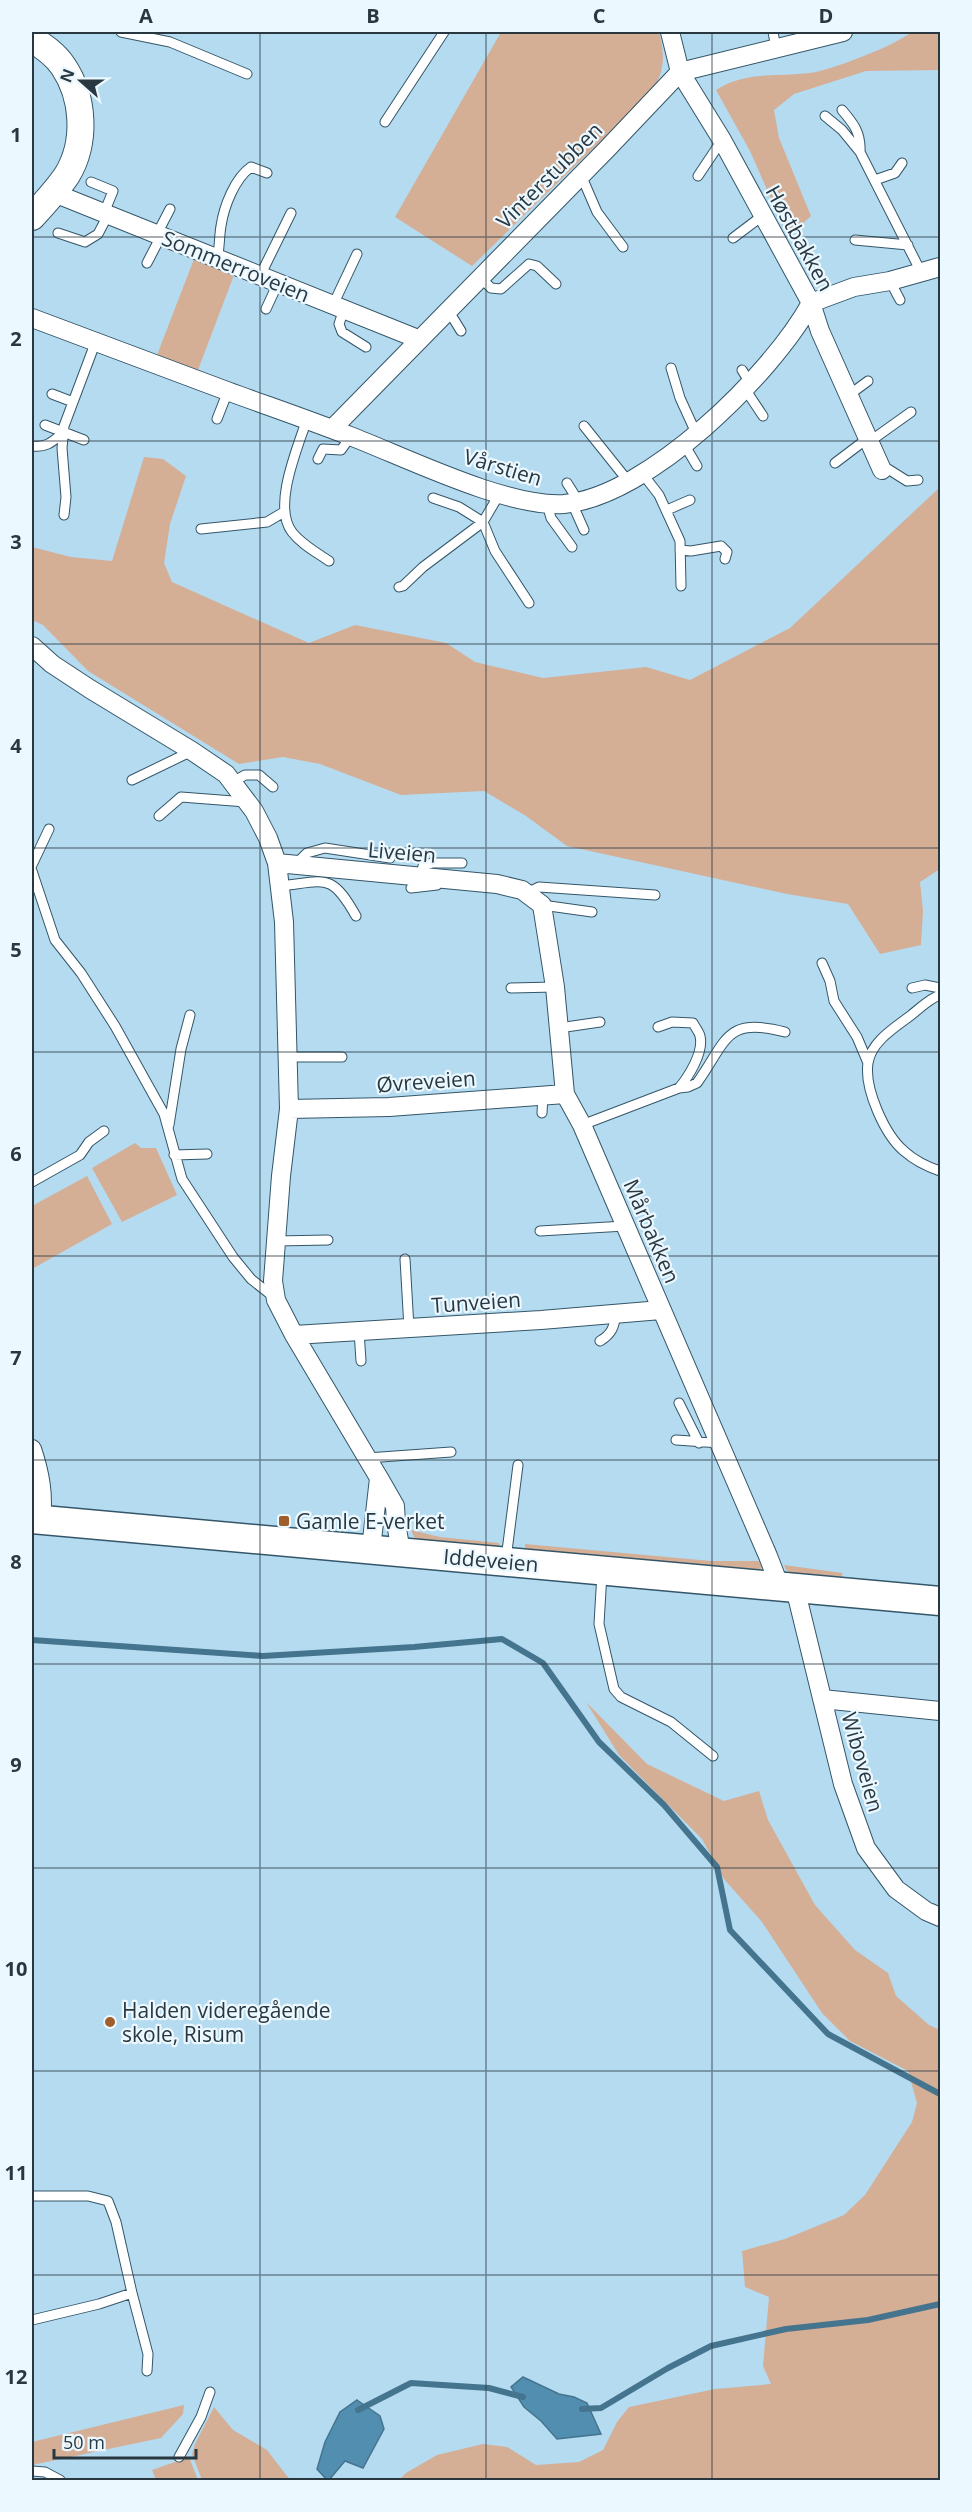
<svg xmlns="http://www.w3.org/2000/svg" width="972" height="2512" font-family="'Open Sans',sans-serif">
  <style>
    .green { fill: #d5ae96 }
    .water { fill: #518eb0; stroke: #45748e; stroke-width: 1.5 }
    .lines { fill: none; stroke-linecap: round; stroke-linejoin: round }
    .stream { stroke: #45748e; stroke-width: 6 }
    .lane-casing { stroke: #345668; stroke-width: 11 }
    .street-casing { stroke: #345668; stroke-width: 20 }
    .secondary-casing { stroke: #345668; stroke-width: 28 }
    .primary-casing { stroke: #345668; stroke-width: 31 }
    .lane { stroke: #fff; stroke-width: 9 }
    .street { stroke: #fff; stroke-width: 18 }
    .secondary { stroke: #fff; stroke-width: 26 }
    .primary { stroke: #fff; stroke-width: 28 }
    .grid { fill: none; stroke: #293840; stroke-width: 1.5; stroke-opacity: 0.55 }
    .poi-dot { fill: #a15e2d; stroke: #ecf8ff; stroke-width: 2 }
    .labels { text-anchor: middle; dominant-baseline: central; stroke-width: 4.5; stroke-linejoin: round; paint-order: stroke }
    .street-label { font-size: 21px; fill: #293840; stroke: #ecf8ff }
    .poi-label { font-size: 21px; fill: #293840; stroke: #ecf8ff; text-anchor: start }
    .neatline { fill: none; stroke: #293840; stroke-width: 2 }
    .grid-label { font-size: 20px; text-anchor: middle; font-weight: bold; fill: #293840 }
  </style>
  <rect width="100%" height="100%" fill="#b5dbf1"/>
  <path class="green" d="M 501,32 L 659,32 C 665,55 665,71 652,91 L 472,266 L 395,217 Z
    M 912,32 L 940,32 L 940,70 L 866,71 L 794,94 L 774,110 L 779,138 L 811,216 L 788,237 L 750,151 L 716,90 C 744,71 778,77 810,73 C 832,70 896,45 912,32 Z
    M 194,259 L 234,275 L 198,370 L 157,355 Z
    M 144,457 L 163,459 L 186,476 L 170,524 L 164,563 L 172,582 L 309,643 L 355,625 L 446,643 L 475,662 L 543,678 L 646,667 L 690,680 L 790,628 L 940,487 L 940,869 L 920,882 L 923,911 L 921,945 L 880,954 L 848,904 L 787,894 L 567,846 L 526,816 L 484,791 L 401,795 L 320,764 L 283,757 L 239,764 L 88,671 L 43,625 L 32,620 L 32,547 L 71,557 L 112,561 Z
    M 135,1143 L 141,1148 L 156,1148 L 177,1195 L 122,1222 L 92,1168 Z
    M 87,1176 L 112,1224 L 32,1269 L 32,1206 Z
    M 411,1530 L 440,1537 L 499,1543 L 500,1546 L 497,1551 L 424,1543 L 414,1537 Z
    M 525,1544 L 711,1561 L 761,1561 L 762,1568 L 755,1572 L 525,1552 Z
    M 784,1565 L 843,1573 L 841,1577 L 796,1575 L 786,1570 Z
    M 586,1702 L 647,1764 L 724,1801 L 759,1791 L 768,1820 L 815,1905 L 855,1950 L 888,1973 L 896,1996 L 929,2025 L 940,2030 L 940,2480 L 399,2480 L 406,2473 L 437,2455 L 483,2444 L 507,2447 L 536,2465 L 579,2462 L 603,2450 L 617,2422 L 629,2407 L 715,2389 L 771,2384 L 763,2366 L 769,2297 L 745,2287 L 742,2251 L 785,2239 L 844,2215 L 865,2195 L 912,2122 L 917,2103 L 908,2071 L 850,2041 L 822,2013 L 762,1922 L 724,1879 L 702,1839 L 619,1755 Z
    M 184,2405 L 183,2414 L 161,2438 L 32,2465 L 32,2442 Z
    M 214,2407 L 233,2430 L 267,2450 L 290,2480 L 202,2480 L 192,2454 L 195,2444 Z
    M 189,2457 L 198,2480 L 156,2480 L 152,2470 Z"/>
  <path class="water" d="M 523,2377 L 559,2394 L 574,2397 L 587,2403 L 601,2434 L 557,2439 L 541,2421 L 524,2407 L 511,2387 Z
    M 357,2400 L 380,2416 L 384,2429 L 363,2468 L 345,2461 L 329,2480 L 327,2480 L 317,2469 L 325,2442 L 340,2412 Z"/>
  <g class="lines">
    <path class="stream" d="M 32,1640 L 263,1656 L 414,1647 L 502,1639 L 543,1663 L 599,1742 L 664,1805 L 717,1867 L 730,1930 L 828,2034 L 940,2094
      M 582,2409 L 601,2408 L 668,2368 L 711,2346 L 786,2329 L 868,2320 L 940,2304
      M 358,2410 L 411,2383 L 489,2388 L 523,2397"/>
    <defs>
      <path id="lane" d="M 121,32 L 170,42 L 247,74
        M 773,32 L 776,48
        M 842,110 C 854,124 861,133 860,152 L 921,272
        M 825,116 L 842,130 L 860,152
        M 385,122 L 444,32
        M 581,175 L 597,212 L 623,247
        M 698,176 L 722,140
        M 875,180 L 895,173 L 902,163
        M 91,182 L 113,191 L 104,213
        M 58,233 L 85,242 L 98,234 L 108,215
        M 157,234 L 170,209
        M 733,238 L 762,216
        M 855,240 L 908,245
        M 217,259 C 220,247 219,237 221,226 C 224,206 235,178 251,167 L 267,173
        M 147,263 L 161,236
        M 260,276 L 291,213
        M 480,277 L 491,288 L 501,289 L 529,264 L 537,266 L 556,284
        M 890,281 L 900,300
        M 333,305 L 357,254
        M 266,309 L 278,283
        M 344,309 L 339,324 L 342,332 L 366,347
        M 448,310 L 461,331
        M 671,368 L 680,398 L 696,433
        M 742,370 L 750,383
        M 745,389 L 763,416
        M 52,394 L 73,402
        M 849,395 L 868,381
        M 217,419 L 228,391
        M 307,419 C 298,447 272,506 292,532 C 301,544 316,552 329,561
        M 45,425 L 84,440
        M 584,426 L 628,481
        M 869,442 L 911,412
        M 684,444 L 697,466
        M 32,446 C 46,448 52,442 63,433
        M 318,459 L 323,449 L 341,450 L 351,436
        M 835,463 L 868,438
        M 882,470 L 888,469 L 907,481 L 918,480
        M 642,473 L 659,495 L 680,541 L 681,586
        M 567,483 L 579,502
        M 433,498 L 459,507 L 483,522 L 495,551 L 529,603
        M 572,503 L 584,530
        M 547,504 L 551,518 L 572,547
        M 667,510 L 690,500
        M 64,515 L 66,497 L 62,448 L 64,426 L 96,341
        M 201,529 L 267,522 L 284,512
        M 680,550 L 691,551 L 721,546 L 727,552 L 725,559
        M 399,587 L 403,586 L 423,567 L 483,522 L 500,493
        M 132,780 L 192,751
        M 233,782 L 245,775 L 259,775 L 273,787
        M 159,816 L 181,797 L 246,802
        M 32,865 L 49,829
        M 295,865 L 307,853 L 325,848 L 390,858
        M 32,871 L 55,940 L 81,973 L 115,1026 L 164,1114 L 182,1179 L 233,1257 L 251,1279 L 275,1298
        M 421,876 L 423,866 L 432,863 L 462,863
        M 280,886 C 326,881 331,872 356,916
        M 411,888 L 437,885
        M 527,893 L 539,887 L 655,895
        M 542,905 L 592,912
        M 822,963 L 830,981 L 834,1001 L 857,1037 L 868,1063
        M 511,988 L 555,987
        M 912,988 L 925,985 L 940,988
        M 940,995 C 930,998 919,1009 910,1016 C 894,1028 871,1042 868,1063 C 864,1089 885,1135 904,1151 C 914,1160 928,1167 940,1171
        M 559,1028 L 600,1022
        M 288,1057 L 342,1057
        M 679,1088 L 688,1087 L 697,1083 C 727,1041 725,1016 785,1032
        M 542,1113 L 543,1095
        M 169,1125 L 181,1049 L 190,1015
        M 582,1125 L 679,1088 C 689,1076 704,1052 700,1036 C 699,1032 695,1027 693,1023 L 672,1022 L 658,1027
        M 174,1155 L 207,1154
        M 32,1182 L 80,1155 L 89,1142 L 104,1131
        M 540,1231 L 625,1226
        M 276,1241 L 328,1240
        M 405,1259 L 409,1328
        M 359,1331 L 361,1361
        M 600,1341 C 612,1334 614,1327 616,1314
        M 679,1403 L 699,1443
        M 676,1440 L 720,1443
        M 367,1458 L 451,1452
        M 506,1559 L 518,1465
        M 602,1573 L 599,1624 L 614,1689 L 621,1697 L 671,1722 L 713,1756
        M 32,2196 L 88,2196 L 108,2201 L 116,2222 L 132,2293
        M 32,2320 L 99,2304 L 132,2293 L 148,2354 L 147,2371
        M 179,2457 L 201,2417 L 210,2392
        M 32,2471 L 45,2472 L 60,2480"/>
      <path id="street" d="M 670,32 L 680,72 L 722,140 L 811,303 L 820,331 L 882,470
        M 54,193 L 418,339
        M 32,318 C 97,342 162,367 227,391 C 268,406 309,420 350,436 C 405,457 507,508 564,504 C 649,496 772,374 811,303 L 854,287 L 890,281 L 940,267
        M 332,429 L 607,149 L 680,72 L 843,32
        M 32,646 L 52,664 L 90,689 L 192,751 L 226,774 L 254,811 L 268,838 L 277,863 L 284,922 L 289,1109 L 281,1176 L 273,1281 L 276,1300 L 294,1335 L 379,1478
        M 277,863 L 497,884 L 522,890 L 542,905 L 555,987 L 565,1094 L 582,1125 L 768,1556 L 775,1574 L 774,1586
        M 289,1109 L 389,1107 L 565,1094
        M 294,1335 L 541,1320 L 661,1310
        M 32,1449 C 40,1473 44,1494 41,1520
        M 371,1549 L 379,1478 L 395,1506 L 396,1523 L 401,1552
        M 795,1588 L 843,1784 L 866,1848 L 896,1889 L 926,1911 L 940,1917
        M 822,1699 L 940,1711"/>
      <path id="secondary" d="M 32,39 C 43,46 55,54 63,66 C 84,97 87,142 67,175 C 57,190 44,204 32,217"/>
      <path id="primary" d="M 32,1519 L 940,1601"/>
    </defs>
    <use href="#lane" class="lane-casing"/>
    <use href="#street" class="street-casing"/>
    <use href="#secondary" class="secondary-casing"/>
    <use href="#primary" class="primary-casing"/>
    <use href="#lane" class="lane"/>
    <use href="#street" class="street"/>
    <use href="#secondary" class="secondary"/>
    <use href="#primary" class="primary"/>
  </g>
  <path class="grid" d="M 260,32 L 260,2480M 486,32 L 486,2480M 712,32 L 712,2480M 32,237 L 940,237M 32,441 L 940,441M 32,644 L 940,644M 32,848 L 940,848M 32,1052 L 940,1052M 32,1256 L 940,1256M 32,1460 L 940,1460M 32,1664 L 940,1664M 32,1868 L 940,1868M 32,2071 L 940,2071M 32,2275 L 940,2275"/>
  <g class="poi-dot">
    <rect x="278" y="1515" width="12" height="12" rx="3"/>
    <circle cx="110" cy="2022" r="6"/>
  </g>
  <g class="labels">
    <g class="street-label">
      <text transform="translate(549 175) rotate(-45)">Vinterstubben</text>
      <text transform="translate(800 238) rotate(61)">Høstbakken</text>
      <text transform="translate(236 266) rotate(22)">Sommerroveien</text>
      <text transform="translate(503 467) rotate(17)">Vårstien</text>
      <text transform="translate(402 852) rotate(5)">Liveien</text>
      <text transform="translate(426 1081) rotate(-4)">Øvreveien</text>
      <text transform="translate(652 1231) rotate(67)">Mårbakken</text>
      <text transform="translate(476 1302) rotate(-4)">Tunveien</text>
      <text transform="translate(491 1560) rotate(5)">Iddeveien</text>
      <text transform="translate(863 1762) rotate(74)">Wiboveien</text>
    </g>
    <g class="poi-label">
      <text x="296" y="1521">Gamle E-verket</text>
      <text x="122" y="2010">Halden videregående<tspan x="122" dy="24">skole, Risum</tspan></text>
    </g>
  </g>
  <rect width="972" height="2512" fill="none" stroke="#ecf8ff" stroke-width="66"/>
  <g transform="translate(81 81) rotate(291)" stroke="#ecf8ff" stroke-width="4.5" paint-order="stroke">
  <path d="M0-4.5L10 22L0 15L-10 22Z" fill="#293840"/>
  <text y="-9" font-size="16" font-weight="bold" text-anchor="middle" fill="#293840">N</text>
  </g>
  <path d="M54 2449v9h142v-9" fill="none" stroke="#293840" stroke-width="3"/>
  <text x="63" y="2449" font-size="18" fill="#293840" stroke="#ecf8ff" stroke-width="4.5" paint-order="stroke">50 m</text>
  <rect x="33" y="33" width="906" height="2446" class="neatline"/>
  <g class="grid-label">
    <text x="146" y="23">A</text>
    <text x="373" y="23">B</text>
    <text x="599" y="23">C</text>
    <text x="826" y="23">D</text>
    <text x="16" y="142">1</text>
    <text x="16" y="346">2</text>
    <text x="16" y="549">3</text>
    <text x="16" y="753">4</text>
    <text x="16" y="957">5</text>
    <text x="16" y="1161">6</text>
    <text x="16" y="1365">7</text>
    <text x="16" y="1569">8</text>
    <text x="16" y="1772">9</text>
    <text x="16" y="1976">10</text>
    <text x="16" y="2180">11</text>
    <text x="16" y="2384">12</text>
  </g>
</svg>
